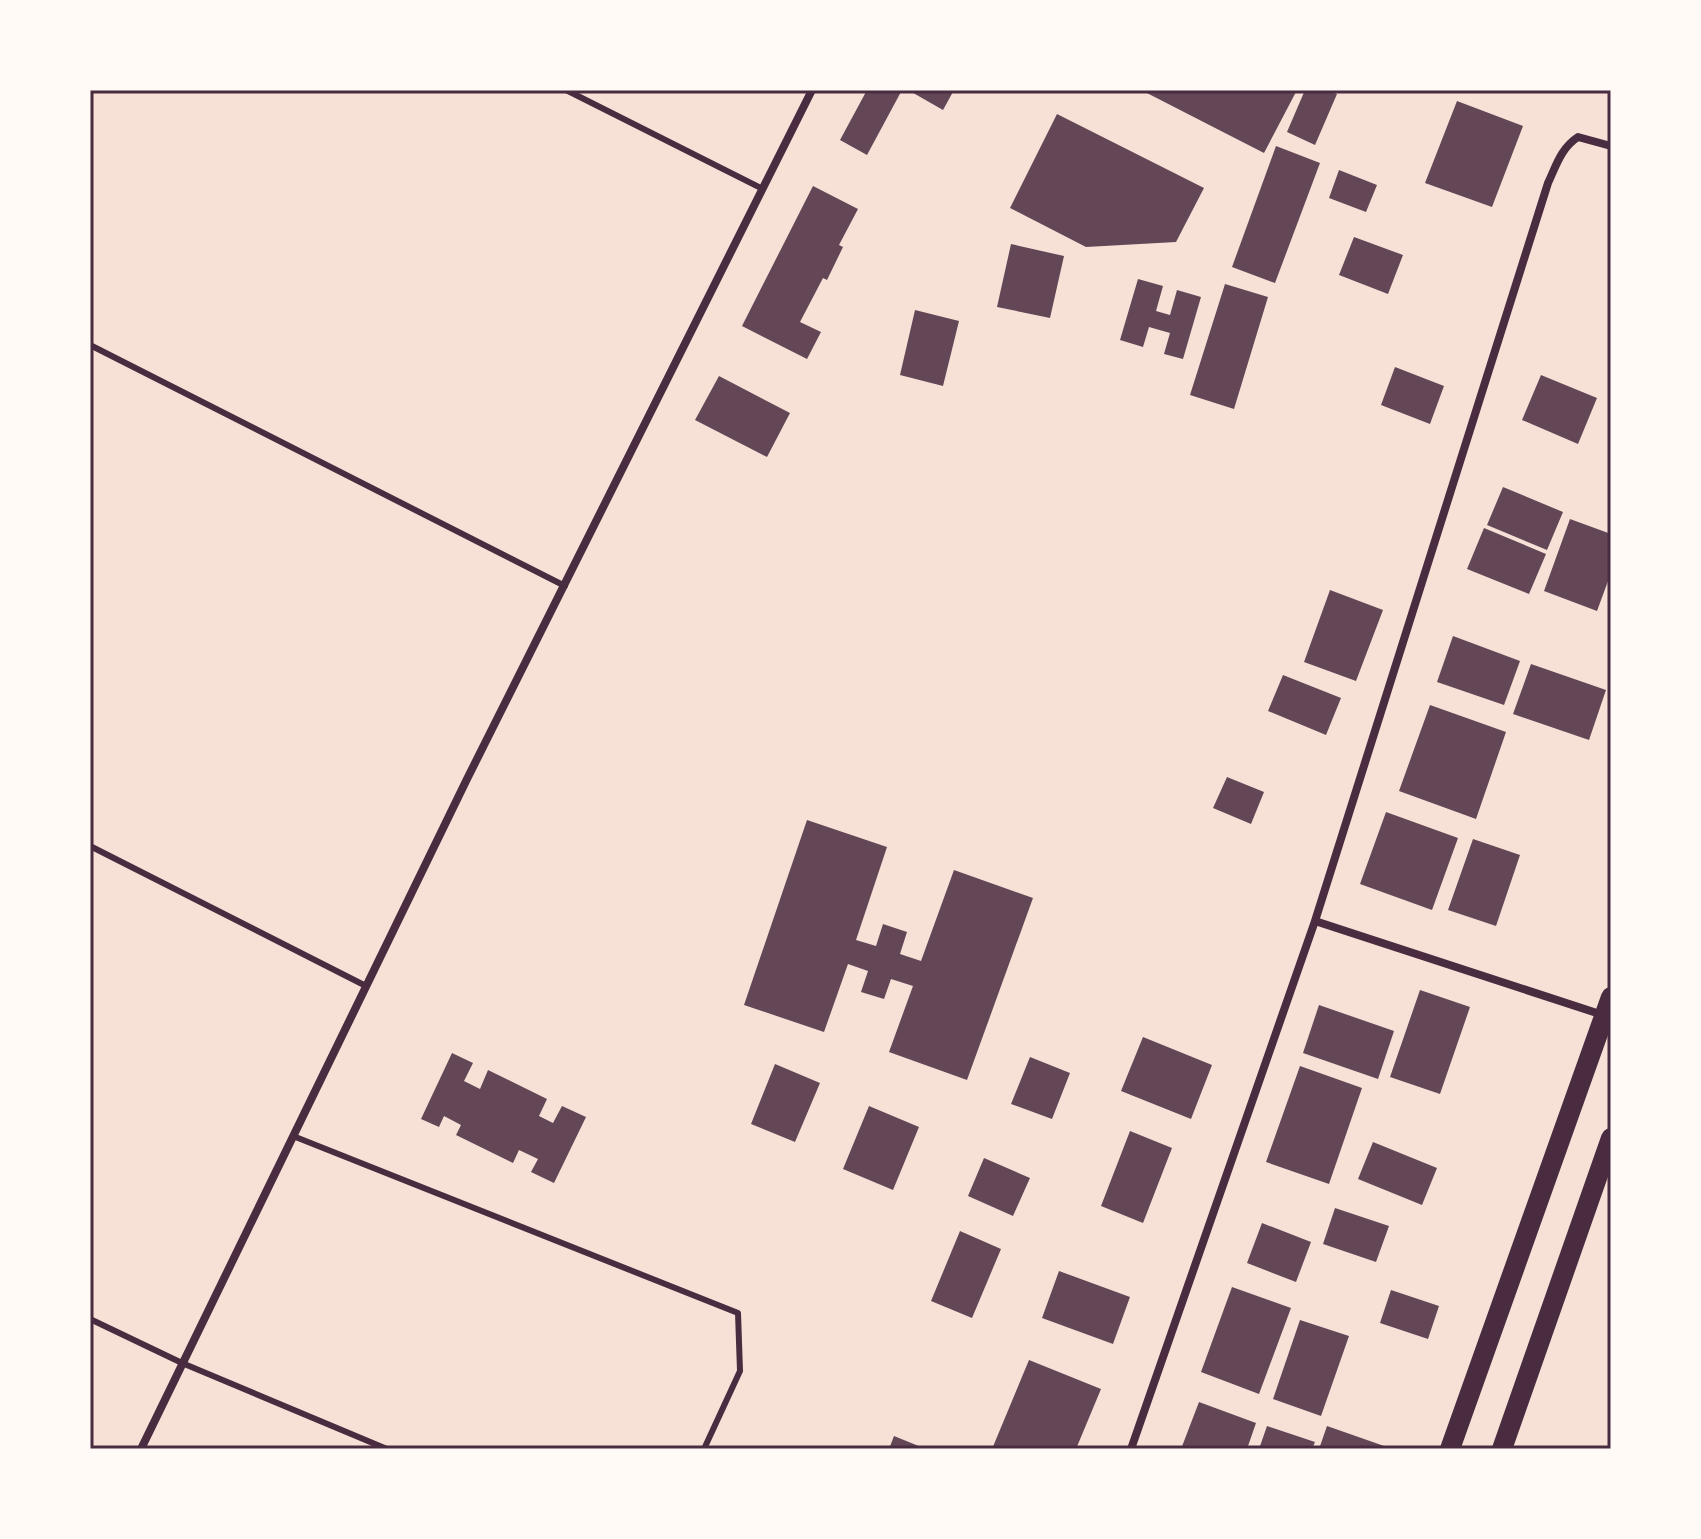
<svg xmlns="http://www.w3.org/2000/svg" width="1701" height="1539" font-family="Lato,sans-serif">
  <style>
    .building { fill: #644757 }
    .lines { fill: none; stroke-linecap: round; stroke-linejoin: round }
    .service { stroke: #4a2c40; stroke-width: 6 }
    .minor { stroke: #4a2c40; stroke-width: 8 }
    .primary { stroke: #4a2c40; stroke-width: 20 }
    .neatline { fill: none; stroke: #4a2c40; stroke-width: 3 }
  </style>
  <rect width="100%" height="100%" fill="#f7e1d7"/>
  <path class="building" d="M 867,90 L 902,90 L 867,155 L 840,140 Z
    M 908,90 L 954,90 L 943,110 Z
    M 1141,90 L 1297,90 L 1264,153 Z
    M 1305,90 L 1328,90 L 1337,94 L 1315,145 L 1287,132 Z
    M 1457,101 L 1523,126 L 1492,207 L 1425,183 Z
    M 1057,114 L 1204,188 L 1176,242 L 1086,247 L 1010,208 Z
    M 1276,146 L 1320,163 L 1275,283 L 1232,267 Z
    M 1339,170 L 1377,185 L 1366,212 L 1329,198 Z
    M 813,186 L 858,209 L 839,245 L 843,247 L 827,280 L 823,278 L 800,322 L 821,332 L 807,359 L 742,326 Z
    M 1354,237 L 1403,255 L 1388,294 L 1339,275 Z
    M 1011,244 L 1064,256 L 1050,318 L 997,307 Z
    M 1138,279 L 1163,286 L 1156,311 L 1170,315 L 1177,290 L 1201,297 L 1183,359 L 1164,354 L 1170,333 L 1149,327 L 1143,347 L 1120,340 Z
    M 1225,284 L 1268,297 L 1234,409 L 1190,395 Z
    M 915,310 L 959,321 L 943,386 L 900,375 Z
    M 1395,367 L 1444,386 L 1430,424 L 1381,405 Z
    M 1541,375 L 1597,398 L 1578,444 L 1522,420 Z
    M 719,376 L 790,413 L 767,457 L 695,420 Z
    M 1503,487 L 1563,512 L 1547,550 L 1487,525 Z
    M 1570,519 L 1611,534 L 1611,573 L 1597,611 L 1544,591 Z
    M 1484,528 L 1546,554 L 1529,594 L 1467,569 Z
    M 1330,590 L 1383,610 L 1356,681 L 1304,662 Z
    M 1453,636 L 1520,661 L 1504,705 L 1437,682 Z
    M 1531,664 L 1606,690 L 1589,740 L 1513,714 Z
    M 1283,675 L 1341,698 L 1326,735 L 1268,711 Z
    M 1430,705 L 1506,732 L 1476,819 L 1399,791 Z
    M 1227,777 L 1264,792 L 1251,824 L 1213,808 Z
    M 1386,812 L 1458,838 L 1432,910 L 1360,884 Z
    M 807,820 L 887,847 L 856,940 L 876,946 L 883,924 L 907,932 L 900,954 L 921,961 L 954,870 L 1033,898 L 967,1080 L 889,1052 L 913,986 L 891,979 L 884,999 L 861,992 L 868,971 L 848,964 L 824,1032 L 744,1005 Z
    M 1473,839 L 1520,855 L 1496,926 L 1448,910 Z
    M 1420,990 L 1470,1007 L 1440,1094 L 1390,1077 Z
    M 1319,1005 L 1394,1031 L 1378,1079 L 1303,1053 Z
    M 1143,1037 L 1212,1065 L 1191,1119 L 1121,1091 Z
    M 452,1053 L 473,1063 L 464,1081 L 480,1089 L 488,1070 L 547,1099 L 539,1116 L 553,1123 L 562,1106 L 586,1117 L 554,1183 L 531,1172 L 538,1159 L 519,1150 L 513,1163 L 456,1135 L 461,1125 L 444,1116 L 439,1127 L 421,1119 Z
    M 1030,1057 L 1070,1073 L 1052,1119 L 1011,1104 Z
    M 775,1064 L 820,1083 L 795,1142 L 751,1124 Z
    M 1300,1066 L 1362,1088 L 1329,1184 L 1266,1162 Z
    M 869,1106 L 919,1127 L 893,1190 L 843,1169 Z
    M 1130,1131 L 1172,1148 L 1143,1223 L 1101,1206 Z
    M 1373,1142 L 1437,1168 L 1422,1205 L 1358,1179 Z
    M 984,1158 L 1030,1178 L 1013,1216 L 968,1196 Z
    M 1335,1208 L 1389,1226 L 1376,1262 L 1323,1244 Z
    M 1262,1223 L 1311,1242 L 1296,1282 L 1247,1263 Z
    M 960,1231 L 1001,1249 L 972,1318 L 931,1301 Z
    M 1059,1271 L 1130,1297 L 1113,1344 L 1042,1318 Z
    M 1232,1287 L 1291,1308 L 1259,1394 L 1201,1372 Z
    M 1391,1290 L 1439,1306 L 1428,1339 L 1380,1323 Z
    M 1300,1320 L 1349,1336 L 1321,1416 L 1273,1399 Z
    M 1029,1360 L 1101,1389 L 1076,1449 L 992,1449 Z
    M 1199,1402 L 1256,1423 L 1247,1449 L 1181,1449 Z
    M 1267,1426 L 1315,1442 L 1312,1449 L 1259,1449 Z
    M 1327,1426 L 1387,1447 L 1386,1449 L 1319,1449 Z
    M 894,1436 L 926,1449 L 889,1449 Z"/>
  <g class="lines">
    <path class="service" d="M 566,90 L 763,189
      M 90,345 L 565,586
      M 90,846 L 366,986
      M 293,1136 L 738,1313 L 740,1371 L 704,1449
      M 90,1319 L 182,1363 L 387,1449"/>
    <path class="minor" d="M 1603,1015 L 1315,921 L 1548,183 C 1556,166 1561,148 1578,137 L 1611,146
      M 141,1449 L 467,779 L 812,90
      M 1131,1449 L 1315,921"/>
    <path class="primary" d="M 1450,1449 L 1611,997
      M 1502,1449 L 1611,1138"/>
  </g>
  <rect width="1701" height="1539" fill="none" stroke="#fffaf5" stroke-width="184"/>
  <rect x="92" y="92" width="1517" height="1355" class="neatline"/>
</svg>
